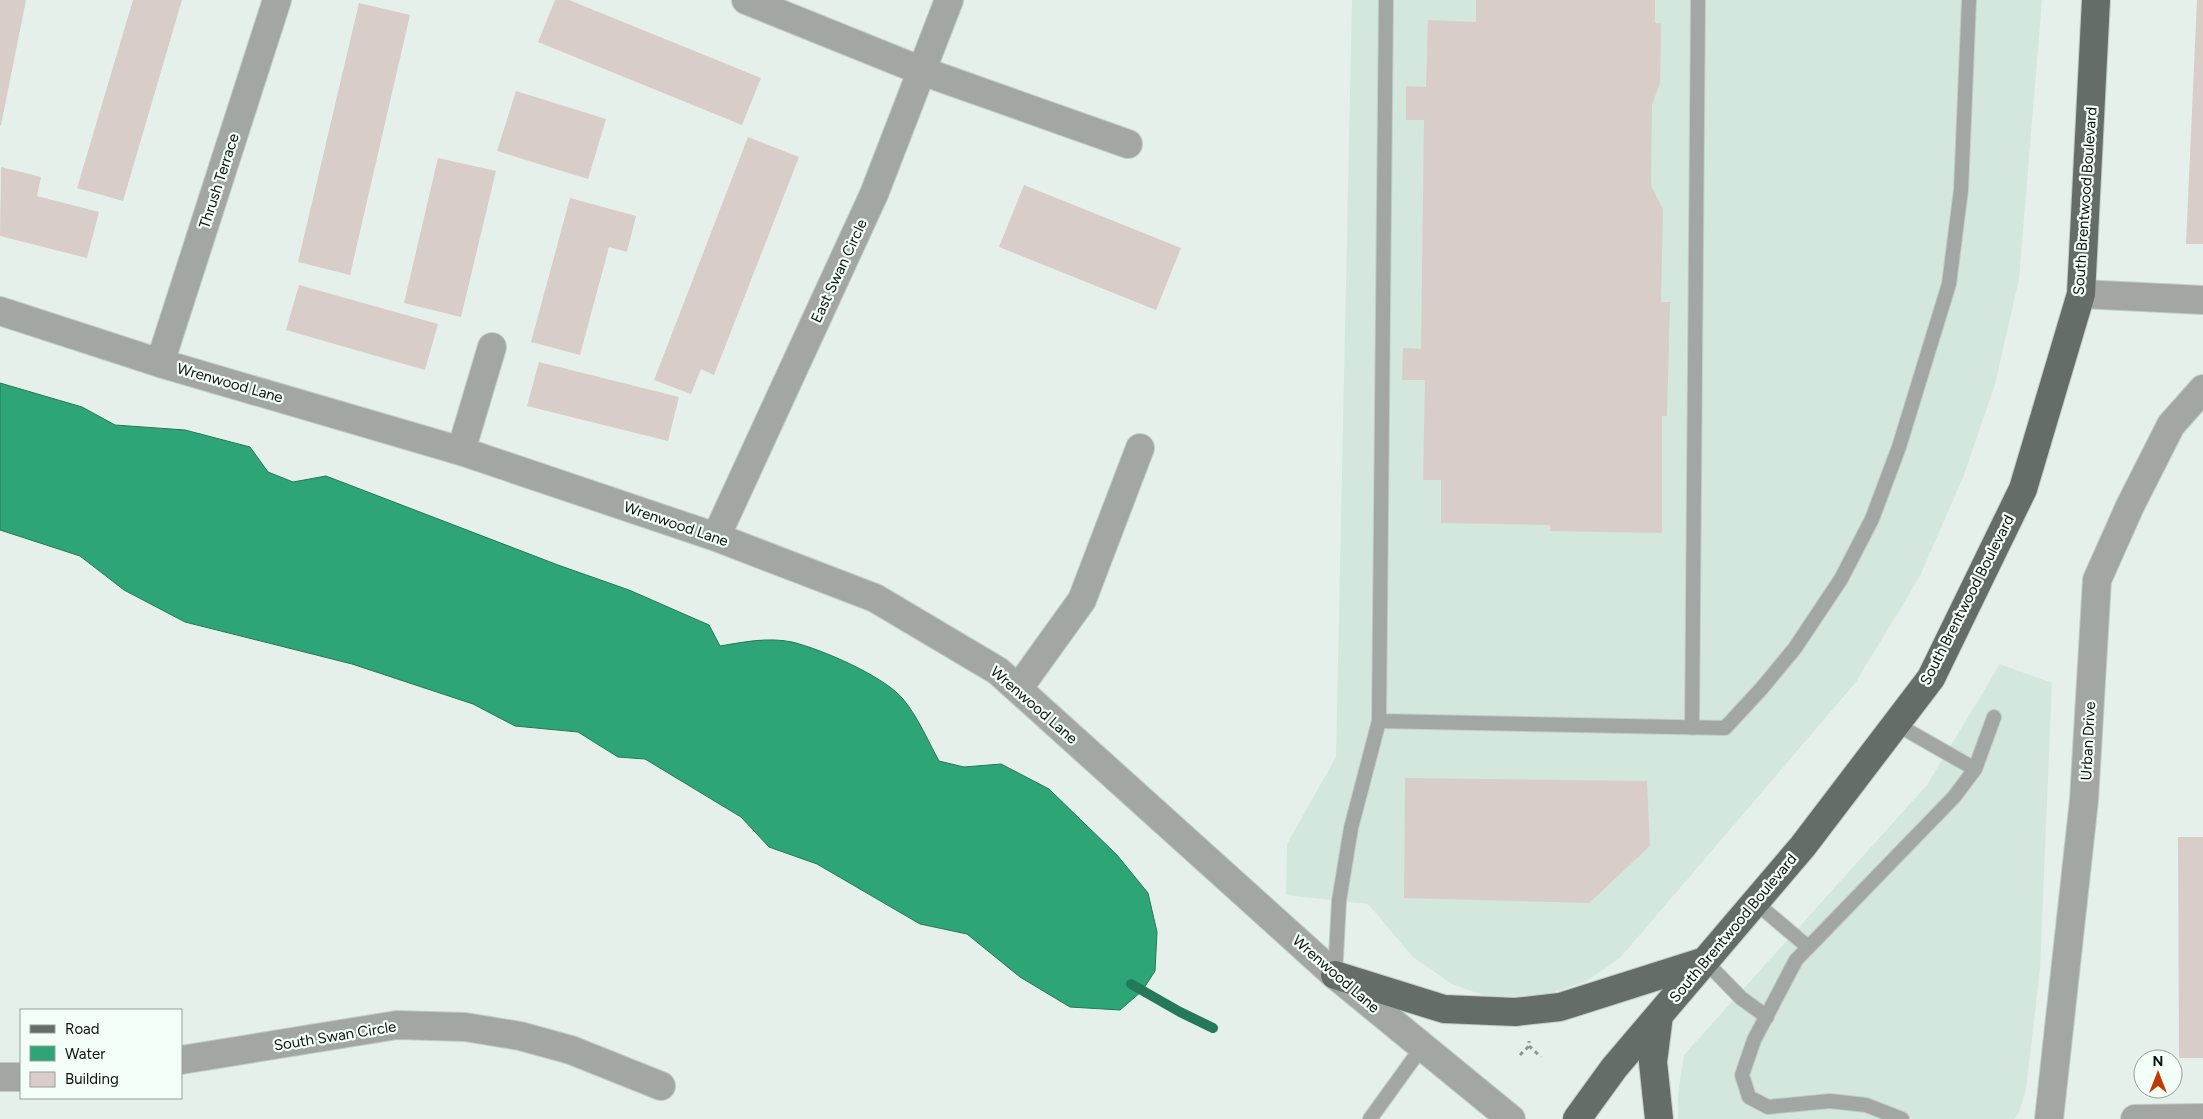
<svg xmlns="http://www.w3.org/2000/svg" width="2203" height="1119" font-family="Figtree,sans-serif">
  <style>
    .built { fill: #d3e7dd }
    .water { fill: #2ea577; stroke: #247958 }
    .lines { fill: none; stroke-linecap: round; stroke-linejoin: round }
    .stream { stroke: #247958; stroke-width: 10 }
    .building { fill: #d9cdc9 }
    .service-casing { stroke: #c2ccc7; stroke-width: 16 }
    .minor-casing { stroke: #c2ccc7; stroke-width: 30 }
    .tertiary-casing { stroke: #c2ccc7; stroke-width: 30 }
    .primary-casing { stroke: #c2ccc7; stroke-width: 30 }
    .path { stroke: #8c9590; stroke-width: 3; stroke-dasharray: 4 4; stroke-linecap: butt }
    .service { stroke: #a2a7a4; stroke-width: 14 }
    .minor { stroke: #a2a7a4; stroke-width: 28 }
    .tertiary { stroke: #a2a7a4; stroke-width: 28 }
    .primary { stroke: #656d69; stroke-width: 28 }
    .labels { text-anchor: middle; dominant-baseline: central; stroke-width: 4.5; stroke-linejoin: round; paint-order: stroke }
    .street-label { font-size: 15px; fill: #0d110f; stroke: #f2fef7 }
  </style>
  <rect width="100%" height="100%" fill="#e5f0ea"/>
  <path class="built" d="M 1352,0 L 2042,0 L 2019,279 L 1995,384 L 1964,475 L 1920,576 L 1856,682 L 1620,958 L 1585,982 L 1542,996 L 1488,997 L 1452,984 L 1413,957 L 1368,904 L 1286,895 L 1287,844 L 1336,757 Z
    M 2000,664 L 2052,683 L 2040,969 L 2026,1090 L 2018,1115 L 2013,1119 L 1678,1119 L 1678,1094 L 1684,1055 L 1927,785 Z"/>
  <path class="water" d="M 0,383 L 82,407 L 115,425 L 185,430 L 250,447 L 268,472 L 293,482 L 326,476 L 558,565 L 629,590 L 709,625 L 720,646 C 744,642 768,637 792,642 C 821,649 884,676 903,699 C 918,717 928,741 939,761 L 964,767 L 1001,764 L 1049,789 L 1117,855 L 1148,893 L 1157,932 L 1155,971 L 1142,991 L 1120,1010 L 1070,1007 L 1020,977 L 967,934 L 920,924 L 817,864 L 769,847 L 741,817 L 645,759 L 618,757 L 578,732 L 515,726 L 473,704 L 352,664 L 185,622 L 124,590 L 80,556 L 0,530 Z"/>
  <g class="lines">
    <path class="stream" d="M 1131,984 L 1180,1012 L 1213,1028"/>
  </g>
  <path class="building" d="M 0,0 L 26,0 L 1,125 L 0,125 Z
    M 133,0 L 182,0 L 123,201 L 77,188 Z
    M 555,0 L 569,0 L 761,78 L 742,125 L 538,42 Z
    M 1476,0 L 1655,0 L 1655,23 L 1661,23 L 1660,83 L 1652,105 L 1651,186 L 1663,209 L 1661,302 L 1670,302 L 1667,416 L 1662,416 L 1662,533 L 1550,531 L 1550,525 L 1441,523 L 1441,480 L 1423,480 L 1425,380 L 1402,380 L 1403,348 L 1421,349 L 1424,120 L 1406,120 L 1406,86 L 1426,87 L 1428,20 L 1476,22 Z
    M 2197,0 L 2203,0 L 2203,244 L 2186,244 Z
    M 359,3 L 410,15 L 350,275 L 298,262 Z
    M 516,91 L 606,119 L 588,179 L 497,151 Z
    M 748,137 L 799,157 L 714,375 L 701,369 L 691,394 L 654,380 Z
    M 438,158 L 496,171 L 461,317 L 404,303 Z
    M 1,167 L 41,177 L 37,196 L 99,212 L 87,258 L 0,236 Z
    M 1024,185 L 1181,248 L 1156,310 L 999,247 Z
    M 570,198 L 636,216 L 627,252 L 609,247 L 580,355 L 531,342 Z
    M 299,285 L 438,324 L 425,370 L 286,330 Z
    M 539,362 L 679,397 L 668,441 L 527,406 Z
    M 1405,778 L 1647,781 L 1650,846 L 1589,903 L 1404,898 Z
    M 2178,837 L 2203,837 L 2203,1058 L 2179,1058 Z"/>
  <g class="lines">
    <defs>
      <path id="service" d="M 1379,721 L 1725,728 L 1762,688 L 1795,648 L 1841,579 L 1872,519 L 1899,447 L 1949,284 L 1961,190 L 1969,0
        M 1896,724 L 1975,769
        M 1692,728 L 1698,0
        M 1755,902 L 1808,947
        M 1705,961 L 1741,998 L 1767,1017
        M 1335,975 L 1339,901 L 1351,828 L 1379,721 L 1386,0
        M 1370,1119 L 1422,1047
        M 1902,1119 L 1866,1105 L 1830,1101 L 1768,1107 L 1749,1097 L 1742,1075 L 1754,1040 L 1796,960 L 1954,797 L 1975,769 L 1994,717"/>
      <path id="minor" d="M 746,0 L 922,71 L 1128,144
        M 2081,294 L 2203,300
        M 0,311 L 160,363 L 461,451 L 716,537 L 875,598 L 998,671 L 1335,975 L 1511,1119
        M 160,363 L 277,0
        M 461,451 L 492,347
        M 716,537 L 874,194 L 949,0
        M 1018,689 L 1082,600 L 1140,448
        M 181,1060 L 397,1025 L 465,1027 L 520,1036 L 571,1050 L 661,1086
        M 0,1077 L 21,1077
        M 2049,1119 L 2084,800 L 2097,580 L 2130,506 L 2171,425 L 2203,389"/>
      <path id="tertiary" d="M 2135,1119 L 2203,1118"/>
      <path id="primary" d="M 1335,975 L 1444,1009 L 1515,1012 L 1560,1007 L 1705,961
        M 1659,1015 L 1653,1062 L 1659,1119
        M 1577,1119 L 1614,1068 L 1803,846 L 1931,678 L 2023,489 L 2081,294 L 2096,0"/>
    </defs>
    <use href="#service" class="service-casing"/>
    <use href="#minor" class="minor-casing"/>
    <use href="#tertiary" class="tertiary-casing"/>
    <use href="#primary" class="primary-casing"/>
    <path class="path" d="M 1529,1046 L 1541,1057
      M 1520,1055 L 1529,1046 L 1529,1041"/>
    <use href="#service" class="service"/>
    <use href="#minor" class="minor"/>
    <use href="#tertiary" class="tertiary"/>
    <use href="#primary" class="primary"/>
  </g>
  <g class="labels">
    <g class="street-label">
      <text transform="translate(219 181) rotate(-72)">Thrush Terrace</text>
      <text transform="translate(2085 201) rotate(-86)">South Brentwood Boulevard</text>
      <text transform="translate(839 271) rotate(-65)">East Swan Circle</text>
      <text transform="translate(230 383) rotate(16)">Wrenwood Lane</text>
      <text transform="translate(676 524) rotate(19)">Wrenwood Lane</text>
      <text transform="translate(1967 600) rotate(-63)">South Brentwood Boulevard</text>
      <text transform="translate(1034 705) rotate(41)">Wrenwood Lane</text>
      <text transform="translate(2088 741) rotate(-87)">Urban Drive</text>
      <text transform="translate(1733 928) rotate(-50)">South Brentwood Boulevard</text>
      <text transform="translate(1336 974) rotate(41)">Wrenwood Lane</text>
      <text transform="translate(335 1036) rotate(-9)">South Swan Circle</text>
    </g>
  </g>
  <rect x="20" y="1009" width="162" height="90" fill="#f2fef7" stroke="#969f9a"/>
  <rect x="30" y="1025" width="25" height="8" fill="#656d69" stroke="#969f9a"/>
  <text x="65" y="1034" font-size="15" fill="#0d110f">Road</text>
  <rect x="30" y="1046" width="25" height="15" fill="#2ea577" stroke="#969f9a"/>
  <text x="65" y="1059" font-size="15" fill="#0d110f">Water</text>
  <rect x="30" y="1072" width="25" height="15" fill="#d9cdc9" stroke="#969f9a"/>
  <text x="65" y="1084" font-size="15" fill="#0d110f">Building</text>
  <g transform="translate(2158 1074)"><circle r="24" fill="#f2fef7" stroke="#969f9a"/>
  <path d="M0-4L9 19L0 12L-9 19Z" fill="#c13a00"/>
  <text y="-8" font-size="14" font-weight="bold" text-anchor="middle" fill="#0d110f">N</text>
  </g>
</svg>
